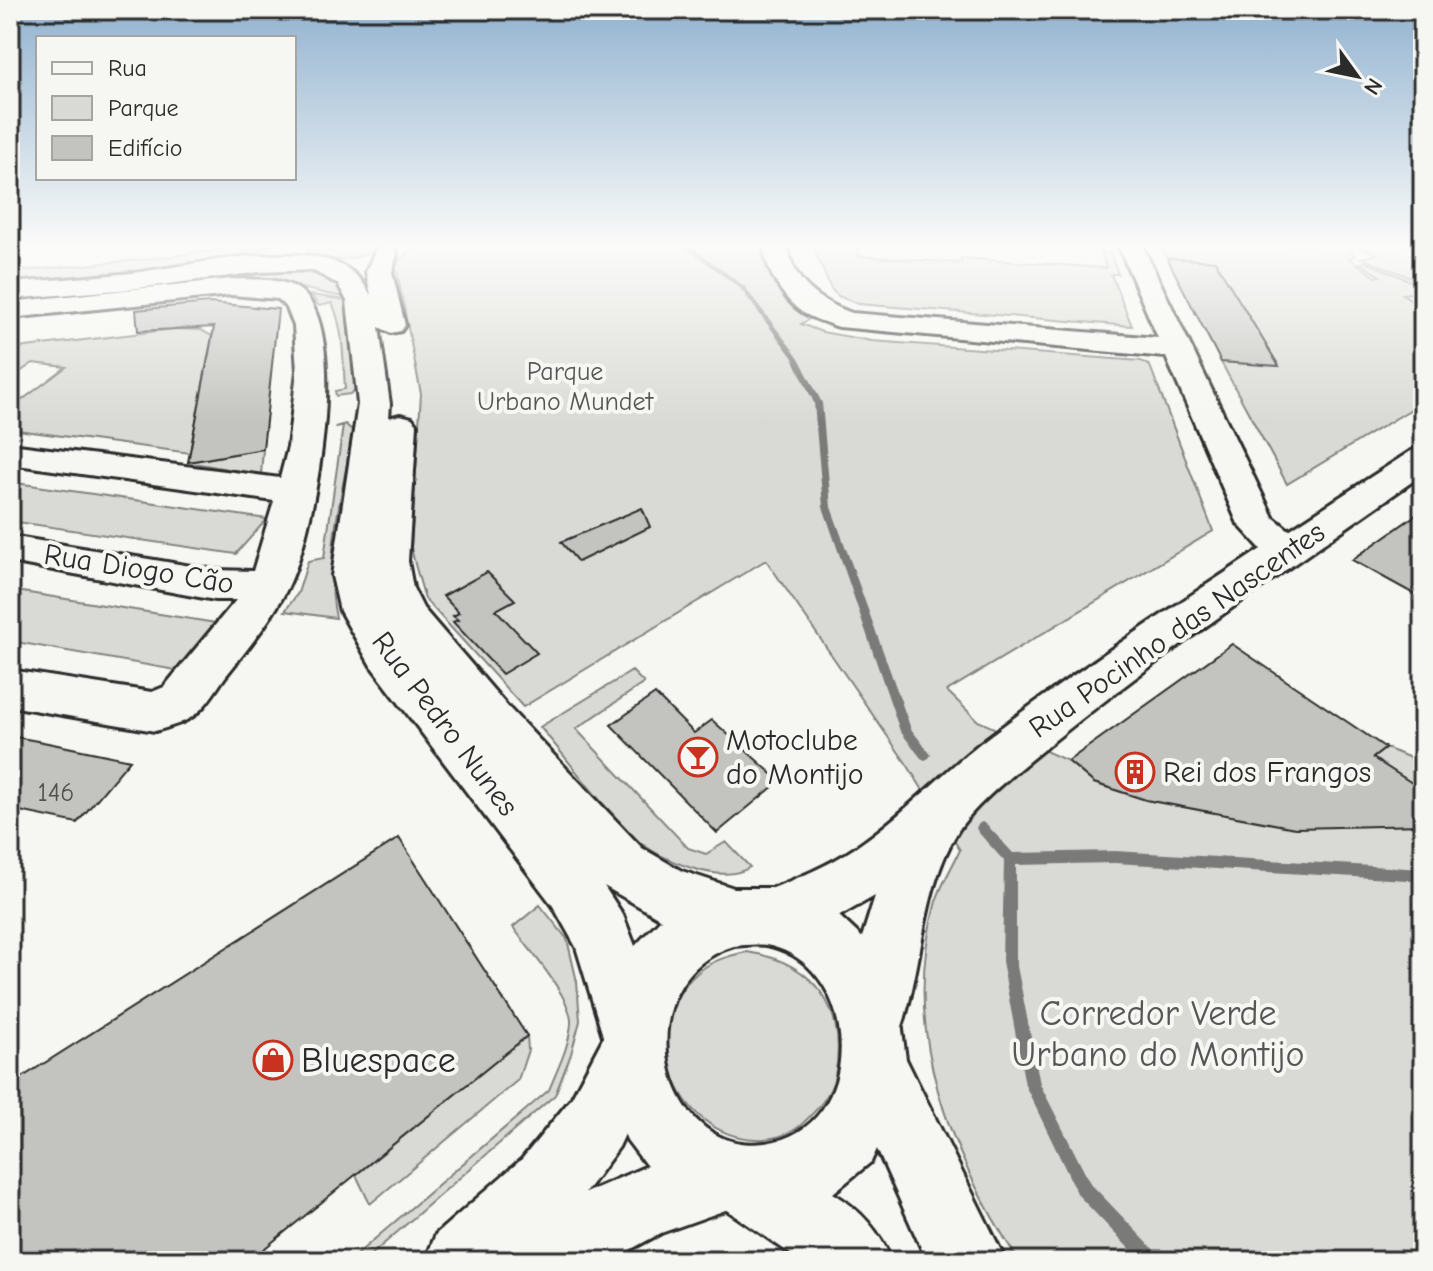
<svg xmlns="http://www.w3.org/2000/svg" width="1433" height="1271" font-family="'Comic Neue',sans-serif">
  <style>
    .green { fill: #d9d9d5; stroke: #828280; stroke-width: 2 }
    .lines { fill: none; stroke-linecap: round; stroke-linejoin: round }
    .stream { fill: #7a7a78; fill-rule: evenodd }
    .building { fill: #c3c3c0; stroke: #2b2b2b; stroke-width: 2 }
    .minor-casing { stroke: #2b2b2b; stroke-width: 6 }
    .major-casing { stroke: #2b2b2b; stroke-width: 6 }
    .minor { fill: #f6f6f2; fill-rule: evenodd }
    .major { fill: #f6f6f2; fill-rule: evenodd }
    .labels { text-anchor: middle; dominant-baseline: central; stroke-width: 8; stroke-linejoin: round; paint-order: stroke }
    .far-park-label { font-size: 26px; fill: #565656; stroke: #f6f6f2 }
    .number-label { font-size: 26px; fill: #515150 }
    .street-label { font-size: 30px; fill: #2b2b2b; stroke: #f6f6f2 }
    .poi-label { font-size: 30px; fill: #2b2b2b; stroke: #f6f6f2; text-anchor: start }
    .near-park-label { font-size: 36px; fill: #565656; stroke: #f6f6f2 }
    .near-poi-label { font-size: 36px; fill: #2b2b2b; stroke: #f6f6f2; text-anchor: start }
  </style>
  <rect width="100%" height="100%" fill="#f6f6f2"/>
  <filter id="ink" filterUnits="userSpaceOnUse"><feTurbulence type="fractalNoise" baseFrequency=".0125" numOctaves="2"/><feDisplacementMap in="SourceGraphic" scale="16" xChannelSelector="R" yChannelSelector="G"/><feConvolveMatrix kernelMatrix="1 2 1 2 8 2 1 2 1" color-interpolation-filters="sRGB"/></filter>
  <g filter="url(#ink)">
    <path class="green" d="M 255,245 L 273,245 C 193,271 94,280 10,282 L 10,272 L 148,259 Z
      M 309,245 L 382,245 C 364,259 327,267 308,252 Z
      M 419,245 L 761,245 L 787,297 L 816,315 L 801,324 L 822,332 L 872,341 L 1141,361 L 1150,366 L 1213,531 L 947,691 L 978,721 L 1068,761 L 1094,783 L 1146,800 L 1250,819 L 1423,825 L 1423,1261 L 1019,1261 C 950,1155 900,1032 935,905 C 940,886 952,868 960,850 L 908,766 L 766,560 L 523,707 L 425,599 L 416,568 L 411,548 L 421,394 L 396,267 L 399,260 Z
      M 812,245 L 860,245 L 859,256 L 961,263 L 961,258 L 1106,268 L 1101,252 L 1110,253 L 1118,274 L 1111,274 L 1132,326 L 858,304 L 838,296 L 831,289 Z
      M 1161,245 L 1346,245 L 1355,256 L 1349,258 L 1376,277 L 1380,276 L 1360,263 L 1366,262 L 1423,286 L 1423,300 L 1409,293 L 1403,294 L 1423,308 L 1423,402 L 1287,484 L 1221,362 L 1278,365 L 1215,261 L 1167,258 Z
      M 1355,245 L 1408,245 L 1423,250 L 1423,282 L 1361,258 L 1377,254 Z
      M 270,272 C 293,272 335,269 344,297 C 305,291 279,279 238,279 L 241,274 Z
      M 311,295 L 345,300 L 355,390 L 350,394 L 336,396 L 335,391 L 345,389 C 343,360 344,329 332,303 L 319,306 Z
      M 175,329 L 201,330 L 212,336 L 190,453 L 10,429 L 10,402 L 18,403 L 66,367 L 33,363 L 10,379 L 10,349 Z
      M 345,424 L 353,431 C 343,492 323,557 336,618 L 285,611 L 298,593 L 308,561 L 324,558 L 343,426 L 335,427 Z
      M 263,449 L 261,475 L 188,462 Z
      M 16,483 L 267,519 L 236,554 L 10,521 L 10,488 Z
      M 10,590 L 222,624 L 181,671 L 10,641 Z
      M 632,671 L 644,683 L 576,729 L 688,848 L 706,854 L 726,842 L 750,867 C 722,886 659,860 636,839 C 602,807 571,763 540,727 Z
      M 1386,748 L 1423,763 L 1423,791 L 1373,758 Z
      M 540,905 L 567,939 L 577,982 L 580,1021 L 571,1054 L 555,1095 L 364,1261 L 349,1261 L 549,1090 C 557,1070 569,1047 571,1024 C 573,998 528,949 513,927 Z
      M 747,952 C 814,962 848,1008 835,1076 C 831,1096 815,1112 801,1125 C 790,1135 771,1140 756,1139 C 675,1137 635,1027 697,973 C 712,960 728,956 747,952 Z
      M 527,1036 L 528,1050 L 518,1080 L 370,1204 L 356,1175 Z"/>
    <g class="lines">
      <path class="stream" d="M 682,245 L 689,245 L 744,286 L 799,358 L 822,403 L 831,507 L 911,729 L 929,752 L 931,755 L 929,758 L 925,760 L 921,758 L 900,731 L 823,507 L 814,403 L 793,358 L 740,288 Z
        M 982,822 L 986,824 L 1013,853 L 1115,851 L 1423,869 L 1423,881 L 1115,863 L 1016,865 L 1016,961 L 1040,1084 L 1090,1183 L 1159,1255 L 1162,1261 L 1141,1261 L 1078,1195 L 1025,1085 L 1002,961 L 1004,861 L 978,832 L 976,828 L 978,824 Z"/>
    </g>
    <path class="building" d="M 1167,258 L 1215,261 L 1279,366 L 1221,362 Z
      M 209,303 L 278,309 L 263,449 L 188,462 L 214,327 L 138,331 L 136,310 Z
      M 642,508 L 650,527 L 578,562 L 561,542 Z
      M 1423,510 L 1423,599 L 1352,560 Z
      M 487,572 L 515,600 L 496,610 L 537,653 L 502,674 L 453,622 L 458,620 L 453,616 L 459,613 L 443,596 Z
      M 1232,644 L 1386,748 L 1373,758 L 1423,790 L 1423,825 L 1295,828 L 1146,800 L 1094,783 L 1068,761 Z
      M 655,694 L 694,733 L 712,720 L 780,781 L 717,833 L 611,725 Z
      M 10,736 L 43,742 L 130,760 L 77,823 L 10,809 Z
      M 399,838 L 527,1036 L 249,1261 L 10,1261 L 10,1085 Z"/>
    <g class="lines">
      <defs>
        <path id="minor" d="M 764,245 L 788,245 C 791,282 821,302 852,313 L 1158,338 L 1118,245 L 1142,245 L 1273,517 L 1289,530 L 1411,451 L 1423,447 L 1423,474 C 1300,561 1173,645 1055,740 C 1028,762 975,803 958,831 C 918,896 924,978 895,1045 L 873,1055 L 851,1045 L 841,1023 L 859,947 L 875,896 L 836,918 L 771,946 L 750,937 L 742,917 L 750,897 C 785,883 824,869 855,848 C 904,815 944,770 991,735 C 1079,669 1170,609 1261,549 L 1238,524 L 1166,357 L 839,327 C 827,323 813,319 802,312 C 784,300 764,268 764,245 Z
          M 232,279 C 252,280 280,277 298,289 C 354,324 314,536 288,587 C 272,620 247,649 225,677 C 217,688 209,702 199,711 C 189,722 169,727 155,731 L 10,706 L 10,670 L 152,692 L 164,687 L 236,600 L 215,600 L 10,562 L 10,536 L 215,570 L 253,571 L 274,501 L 10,464 L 10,444 L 280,478 L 288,447 L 297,371 L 294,326 L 287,308 L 278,299 L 232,295 L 10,318 L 10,302 Z
          M 633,1016 L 656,1025 L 665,1048 L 619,1147 L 585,1193 L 654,1163 L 726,1140 L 751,1151 L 762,1176 L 751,1201 L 661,1233 L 609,1261 L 425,1261 L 436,1234 L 522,1159 L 571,1099 L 610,1025 Z"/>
        <path id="major" d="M 385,247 L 394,249 L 397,254 L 392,272 L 405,325 L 401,331 L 391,333 L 379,327 L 390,404 L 389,418 L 400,415 L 412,418 L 417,425 L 408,561 L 413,588 L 423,608 L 508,707 L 642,848 L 682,871 L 734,888 L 771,888 L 837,914 L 870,945 L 899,1008 L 906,1059 L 1006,1261 L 927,1261 L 877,1149 L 871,1162 L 833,1193 C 861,1210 880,1232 892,1261 L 801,1261 L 727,1210 L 669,1185 L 646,1165 L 627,1140 L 611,1100 L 603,1068 L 603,1036 L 576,947 L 553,906 L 371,666 L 340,611 L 332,576 L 358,404 L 347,301 L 338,284 L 312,270 L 259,272 L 131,289 L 10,299 L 10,283 C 50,280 91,277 132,273 C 185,267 283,243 331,261 C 351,268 360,277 371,295 L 366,272 L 376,249 ZM 604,886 L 661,919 L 635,946 L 623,915 ZM 734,946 C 746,945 759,943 771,946 C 864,970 866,1131 765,1143 C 657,1157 625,978 734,946 Z"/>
      </defs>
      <use href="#minor" class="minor-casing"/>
      <use href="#major" class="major-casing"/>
      <use href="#minor" class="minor"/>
      <use href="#major" class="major"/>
    </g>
  </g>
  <linearGradient id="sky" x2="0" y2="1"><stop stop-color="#91b2d0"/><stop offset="0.58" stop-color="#fbfbf9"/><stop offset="1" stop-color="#fbfbf9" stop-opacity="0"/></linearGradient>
  <rect width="1433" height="423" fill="url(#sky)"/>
  <defs>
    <symbol id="bar-ring" viewBox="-11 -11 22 22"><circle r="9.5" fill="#f6f6f2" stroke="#c8321e" stroke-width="1.5"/><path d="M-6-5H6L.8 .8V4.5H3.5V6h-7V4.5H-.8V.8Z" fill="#c8321e"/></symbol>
    <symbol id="building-ring" viewBox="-11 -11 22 22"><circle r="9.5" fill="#f6f6f2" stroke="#c8321e" stroke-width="1.5"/><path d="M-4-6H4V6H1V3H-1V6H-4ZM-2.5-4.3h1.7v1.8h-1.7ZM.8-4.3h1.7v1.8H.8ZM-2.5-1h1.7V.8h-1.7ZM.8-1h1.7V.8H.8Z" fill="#c8321e"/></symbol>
    <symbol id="shop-ring" viewBox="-11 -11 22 22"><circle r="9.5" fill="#f6f6f2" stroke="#c8321e" stroke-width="1.5"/><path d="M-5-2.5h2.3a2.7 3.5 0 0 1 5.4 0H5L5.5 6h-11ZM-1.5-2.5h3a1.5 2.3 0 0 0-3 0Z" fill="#c8321e"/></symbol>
  </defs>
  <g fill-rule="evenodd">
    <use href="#bar-ring" x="676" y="735" width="44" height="44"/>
    <use href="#building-ring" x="1113" y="750" width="44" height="44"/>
    <use href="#shop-ring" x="251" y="1038" width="44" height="44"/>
  </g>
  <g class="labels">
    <g class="far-park-label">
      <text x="565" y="372">Parque<tspan x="565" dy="30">Urbano Mundet</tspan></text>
    </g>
    <g class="number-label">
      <text x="56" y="793">146</text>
    </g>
    <g class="street-label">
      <text transform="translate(139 569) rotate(9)">Rua Diogo Cão</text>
      <text transform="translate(1177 630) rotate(-35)">Rua Pocinho das Nascentes</text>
      <text transform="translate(445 724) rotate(53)">Rua Pedro Nunes</text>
    </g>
    <g class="poi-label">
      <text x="726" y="740">Motoclube<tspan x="726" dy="34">do Montijo</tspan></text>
      <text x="1163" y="772">Rei dos Frangos</text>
    </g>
    <g class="near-park-label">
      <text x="1158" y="1013">Corredor Verde<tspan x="1158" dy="41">Urbano do Montijo</tspan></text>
    </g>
    <g class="near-poi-label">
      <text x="301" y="1060">Bluespace</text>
    </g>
  </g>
  <rect width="1433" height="1271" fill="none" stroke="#f6f6f2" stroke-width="40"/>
  <rect x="20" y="20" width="1393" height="1231" fill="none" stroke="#2b2b2b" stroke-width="3" filter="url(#ink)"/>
  <rect x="36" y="36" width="260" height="144" fill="#f6f6f2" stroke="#a5a5a2" stroke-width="2"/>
  <rect x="52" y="62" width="40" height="12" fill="#f6f6f2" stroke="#a5a5a2" stroke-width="2"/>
  <text x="108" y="76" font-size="24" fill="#2b2b2b">Rua</text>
  <rect x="52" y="96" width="40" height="24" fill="#d9d9d5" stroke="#a5a5a2" stroke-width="2"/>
  <text x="108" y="116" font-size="24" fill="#2b2b2b">Parque</text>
  <rect x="52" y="136" width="40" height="24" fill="#c3c3c0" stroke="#a5a5a2" stroke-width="2"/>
  <text x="108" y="156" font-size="24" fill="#2b2b2b">Edifício</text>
  <g transform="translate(1357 76) rotate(123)" stroke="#f6f6f2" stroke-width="6" paint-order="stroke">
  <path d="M0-6L14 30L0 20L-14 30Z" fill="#2b2b2b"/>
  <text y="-12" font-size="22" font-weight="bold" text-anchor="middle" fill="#2b2b2b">N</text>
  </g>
</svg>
